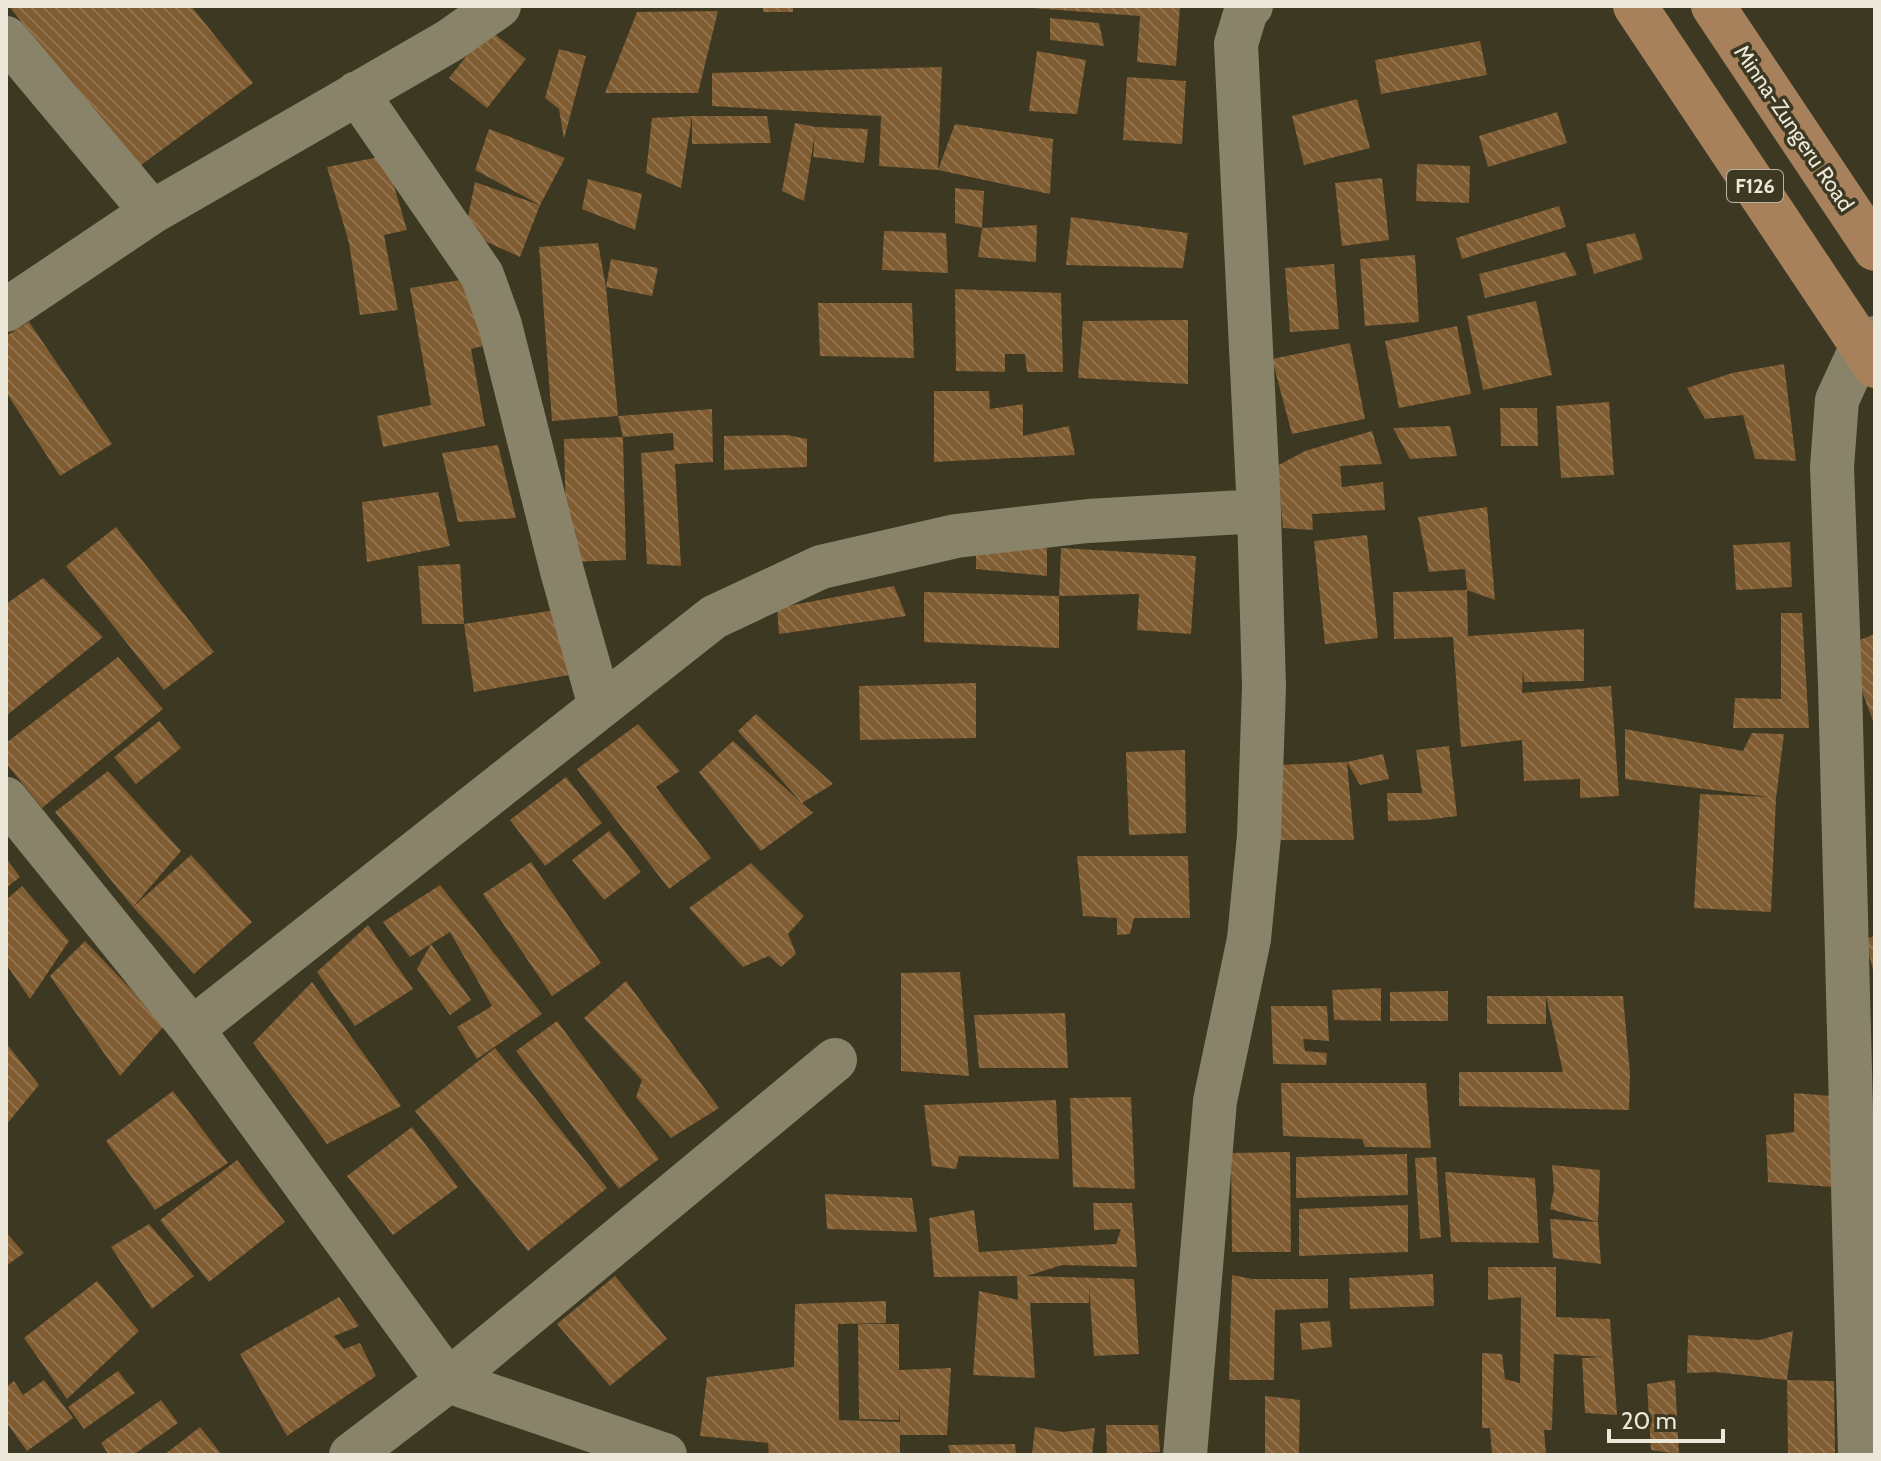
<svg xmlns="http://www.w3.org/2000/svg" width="1881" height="1461" font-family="Cabin,sans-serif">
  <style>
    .building { fill: url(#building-back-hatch) }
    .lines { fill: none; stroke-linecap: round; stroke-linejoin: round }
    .minor { stroke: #888369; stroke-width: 44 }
    .primary { stroke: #a7805c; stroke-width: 44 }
    .labels { text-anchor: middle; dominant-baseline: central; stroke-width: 7; stroke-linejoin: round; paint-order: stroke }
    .shield { fill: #3c3821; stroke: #b7b4a3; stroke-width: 2 }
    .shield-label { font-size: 20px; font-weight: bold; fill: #ece9db }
    .street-label { font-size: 22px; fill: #ece9db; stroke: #3c3821 }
  </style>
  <defs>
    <pattern id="building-back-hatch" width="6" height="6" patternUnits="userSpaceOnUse" patternTransform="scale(2)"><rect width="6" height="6" fill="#805c32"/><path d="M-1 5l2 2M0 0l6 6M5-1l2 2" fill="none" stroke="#92734f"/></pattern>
  </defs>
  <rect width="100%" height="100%" fill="#3c3821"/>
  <path class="building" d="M 9,6 L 191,6 L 253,83 L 137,168 Z
    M 763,6 L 793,6 L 793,12 L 763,12 Z
    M 1032,6 L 1180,6 L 1176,66 L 1137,62 L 1140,16 L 1032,8 Z
    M 718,11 L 698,93 L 605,93 L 637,12 Z
    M 1050,18 L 1099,23 L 1104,46 L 1050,40 Z
    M 488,29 L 526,59 L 487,108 L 449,78 Z
    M 1480,41 L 1487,75 L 1381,94 L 1375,60 Z
    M 559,49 L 586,56 L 564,139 L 559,109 L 545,98 Z
    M 1037,51 L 1086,60 L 1077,114 L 1029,111 Z
    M 942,67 L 938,170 L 879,166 L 881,116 L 712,106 L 712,73 Z
    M 1127,77 L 1186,81 L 1182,144 L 1123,140 Z
    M 1357,99 L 1370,148 L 1304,165 L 1292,116 Z
    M 1557,112 L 1567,143 L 1488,167 L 1479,136 Z
    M 692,116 L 767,116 L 771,143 L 692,144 Z
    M 692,116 L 681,188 L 646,173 L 652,118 Z
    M 795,123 L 816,127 L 868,129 L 864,163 L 813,157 L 815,133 L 804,201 L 782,191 Z
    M 955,124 L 1053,139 L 1050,194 L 938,170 Z
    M 489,129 L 565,158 L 540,205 L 475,170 Z
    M 385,156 L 407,230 L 384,235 L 398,310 L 360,315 L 349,243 L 327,167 Z
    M 1417,164 L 1470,166 L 1469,203 L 1416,201 Z
    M 1382,178 L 1389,240 L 1342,246 L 1335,183 Z
    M 588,179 L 642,194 L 635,230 L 582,209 Z
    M 475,182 L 540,205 L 520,257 L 465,232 Z
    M 955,188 L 984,191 L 982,228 L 955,223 Z
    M 1559,206 L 1566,227 L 1462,259 L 1456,238 Z
    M 1071,217 L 1188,233 L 1183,268 L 1066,265 Z
    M 1037,225 L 1036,262 L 978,257 L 982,228 Z
    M 884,231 L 946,233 L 948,273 L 882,270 Z
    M 1635,233 L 1643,259 L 1594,274 L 1586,244 Z
    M 598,243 L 606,287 L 618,416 L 552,421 L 539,247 Z
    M 1565,252 L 1577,275 L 1485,298 L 1479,274 Z
    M 1415,255 L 1419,322 L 1365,326 L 1360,259 Z
    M 611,259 L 658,268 L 652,296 L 606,287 Z
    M 1334,264 L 1339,329 L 1290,332 L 1285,268 Z
    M 467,279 L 483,346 L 471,349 L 485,426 L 383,447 L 377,416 L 431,405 L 410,288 Z
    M 955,289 L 1061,293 L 1063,372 L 1027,372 L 1025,354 L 1005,354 L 1005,372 L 956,371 Z
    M 1536,301 L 1552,375 L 1483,390 L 1467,316 Z
    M 818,303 L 912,303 L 914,358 L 820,356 Z
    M 1188,320 L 1188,384 L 1078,378 L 1083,321 Z
    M 29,322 L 112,444 L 60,476 L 6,392 L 6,336 Z
    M 1457,326 L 1471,394 L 1399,408 L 1385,341 Z
    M 1350,343 L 1365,419 L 1292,434 L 1272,359 Z
    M 1784,364 L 1796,461 L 1755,459 L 1743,415 L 1705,419 L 1687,388 L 1732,373 Z
    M 934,391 L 989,391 L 990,409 L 1023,404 L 1023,436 L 1069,426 L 1075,455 L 934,462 Z
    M 1609,402 L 1614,475 L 1561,478 L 1556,406 Z
    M 1500,408 L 1537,408 L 1538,446 L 1501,446 Z
    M 712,409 L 713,462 L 675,464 L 681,566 L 647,564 L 641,453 L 674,450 L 673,433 L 623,437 L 618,416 Z
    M 1450,426 L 1457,456 L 1410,459 L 1393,428 Z
    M 1372,431 L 1382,464 L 1340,466 L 1342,487 L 1383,482 L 1385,510 L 1312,514 L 1313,530 L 1283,528 L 1277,466 L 1305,451 Z
    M 787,435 L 807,439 L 807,467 L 724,470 L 724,436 Z
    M 623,437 L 626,560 L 567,562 L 564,439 Z
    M 498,445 L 516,518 L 458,522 L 442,453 Z
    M 438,492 L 450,546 L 367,562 L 362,502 Z
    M 1487,507 L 1495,600 L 1467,590 L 1465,569 L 1429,572 L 1418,517 Z
    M 116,527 L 214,652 L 164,690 L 66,566 Z
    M 1367,535 L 1378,638 L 1325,644 L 1314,541 Z
    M 1790,542 L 1792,587 L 1736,590 L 1733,545 Z
    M 976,548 L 1047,548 L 1047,576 L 976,569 Z
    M 1061,548 L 1196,556 L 1191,634 L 1137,630 L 1139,594 L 1059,596 Z
    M 460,564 L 464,624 L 422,624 L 418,566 Z
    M 43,578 L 103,637 L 6,716 L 6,604 Z
    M 894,586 L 906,616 L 779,634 L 777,608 Z
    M 1467,590 L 1468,636 L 1584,629 L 1584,681 L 1524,682 L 1523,668 L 1522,693 L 1611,686 L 1619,796 L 1580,798 L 1580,779 L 1524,781 L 1522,740 L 1461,747 L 1453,637 L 1394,639 L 1393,592 Z
    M 924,592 L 1059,596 L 1059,648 L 924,642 Z
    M 556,610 L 575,674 L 474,692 L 464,624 Z
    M 1781,613 L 1802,613 L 1809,728 L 1733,728 L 1735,698 L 1781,699 Z
    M 1875,634 L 1875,726 L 1845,646 Z
    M 118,657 L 163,709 L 42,808 L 6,763 L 6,743 Z
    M 976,683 L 976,738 L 860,740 L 859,686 Z
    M 756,714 L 833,784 L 802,803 L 738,731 Z
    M 159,721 L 181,748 L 136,784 L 114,757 Z
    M 638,724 L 680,771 L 656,787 L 711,858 L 669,889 L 577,769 Z
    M 1625,729 L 1743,751 L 1752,733 L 1784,734 L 1776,798 L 1771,912 L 1694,908 L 1700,794 L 1769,797 L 1625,779 Z
    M 733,741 L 813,813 L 761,851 L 699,772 Z
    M 1449,746 L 1457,816 L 1425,820 L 1388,821 L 1387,793 L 1422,793 L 1416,750 Z
    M 1185,750 L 1186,833 L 1129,835 L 1126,752 Z
    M 1383,754 L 1389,779 L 1360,785 L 1347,762 Z
    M 1347,762 L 1354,840 L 1275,840 L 1278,765 Z
    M 108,771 L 181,851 L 133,907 L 55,812 Z
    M 566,777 L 602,823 L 545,866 L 510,820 Z
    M 609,831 L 641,872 L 604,900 L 572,860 Z
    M 191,855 L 252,922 L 194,974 L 133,907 Z
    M 1077,856 L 1188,856 L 1190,918 L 1134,918 L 1130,934 L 1117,935 L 1117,918 L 1083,916 Z
    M 6,858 L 20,877 L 6,888 Z
    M 531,862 L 601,963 L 552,996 L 483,894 Z
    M 751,863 L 804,916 L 788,934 L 796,954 L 781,967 L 769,956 L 743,967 L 689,908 Z
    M 440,885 L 542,1014 L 477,1059 L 457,1027 L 492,1006 L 450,932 L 410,957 L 383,922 Z
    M 22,886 L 69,941 L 30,999 L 6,964 L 6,900 Z
    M 368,925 L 413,989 L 355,1026 L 317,972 Z
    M 1875,936 L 1875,974 L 1874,974 L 1865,939 Z
    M 85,941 L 165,1025 L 120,1076 L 50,976 Z
    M 431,944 L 471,1000 L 450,1015 L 417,969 Z
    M 960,972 L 969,1076 L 901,1071 L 901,973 Z
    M 626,981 L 719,1108 L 671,1138 L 636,1097 L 642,1080 L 584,1018 Z
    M 312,982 L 401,1106 L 327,1144 L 253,1043 Z
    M 1381,988 L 1381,1021 L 1334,1020 L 1332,990 Z
    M 1448,991 L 1448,1021 L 1390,1021 L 1390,992 Z
    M 1487,996 L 1546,996 L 1546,1024 L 1487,1024 Z
    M 1546,996 L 1623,996 L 1630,1074 L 1629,1110 L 1459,1106 L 1459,1072 L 1563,1072 Z
    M 1271,1006 L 1327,1006 L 1329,1041 L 1303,1039 L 1305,1051 L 1327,1053 L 1326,1065 L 1273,1064 Z
    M 1065,1013 L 1068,1068 L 979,1068 L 974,1015 Z
    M 557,1021 L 659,1159 L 619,1189 L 516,1051 Z
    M 6,1043 L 39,1085 L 6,1125 Z
    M 495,1048 L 607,1188 L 528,1251 L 415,1111 Z
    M 1281,1083 L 1426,1083 L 1431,1148 L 1365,1147 L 1362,1139 L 1283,1136 Z
    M 173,1091 L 228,1163 L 155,1210 L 106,1141 Z
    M 1794,1093 L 1830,1096 L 1832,1187 L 1768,1182 L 1766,1135 L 1794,1132 Z
    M 1131,1097 L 1135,1189 L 1073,1187 L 1070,1098 Z
    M 1056,1100 L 1059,1159 L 959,1156 L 956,1169 L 932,1166 L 924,1105 Z
    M 412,1127 L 458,1187 L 393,1235 L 347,1176 Z
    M 1290,1152 L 1291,1252 L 1232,1252 L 1231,1153 Z
    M 1407,1154 L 1408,1195 L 1296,1198 L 1296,1157 Z
    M 1436,1157 L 1441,1237 L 1420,1239 L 1415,1158 Z
    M 237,1160 L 285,1222 L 209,1282 L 160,1220 Z
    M 1552,1165 L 1600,1170 L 1598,1222 L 1550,1209 L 1554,1190 Z
    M 1445,1172 L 1535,1178 L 1539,1243 L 1451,1242 Z
    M 825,1194 L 912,1198 L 917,1232 L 827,1229 Z
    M 1093,1203 L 1132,1203 L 1137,1267 L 1062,1265 L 1027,1276 L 1134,1279 L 1139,1354 L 1094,1356 L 1089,1287 L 1089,1303 L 1030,1303 L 1035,1378 L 973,1375 L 979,1291 L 1018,1300 L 1017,1276 L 934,1277 L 929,1218 L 974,1210 L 979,1252 L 1116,1244 L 1121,1229 L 1094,1230 Z
    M 1408,1205 L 1408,1252 L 1299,1256 L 1299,1209 Z
    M 1550,1219 L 1598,1222 L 1601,1264 L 1553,1258 Z
    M 149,1224 L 194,1276 L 152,1309 L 111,1247 Z
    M 6,1232 L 24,1253 L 6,1266 Z
    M 1488,1267 L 1556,1267 L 1556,1317 L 1610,1319 L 1617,1415 L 1585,1413 L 1582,1358 L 1603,1357 L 1554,1354 L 1552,1430 L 1544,1430 L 1546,1455 L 1492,1455 L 1490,1428 L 1482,1428 L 1482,1353 L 1502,1354 L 1505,1379 L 1520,1383 L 1521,1297 L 1488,1300 Z
    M 1433,1274 L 1434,1306 L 1350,1309 L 1349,1278 Z
    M 1232,1275 L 1252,1279 L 1328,1279 L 1328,1308 L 1275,1310 L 1274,1380 L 1229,1380 Z
    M 615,1276 L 667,1339 L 610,1386 L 557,1324 Z
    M 97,1281 L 139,1331 L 67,1399 L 24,1338 Z
    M 339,1297 L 359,1326 L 334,1336 L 344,1349 L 360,1343 L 376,1376 L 287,1436 L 240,1354 Z
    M 886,1301 L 886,1323 L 838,1324 L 839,1420 L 900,1422 L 900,1405 L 899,1420 L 859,1419 L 858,1324 L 899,1324 L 899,1370 L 951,1368 L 947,1435 L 900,1435 L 900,1455 L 769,1455 L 768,1443 L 700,1436 L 707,1377 L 794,1367 L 795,1304 Z
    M 1330,1321 L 1332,1347 L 1302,1350 L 1300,1323 Z
    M 1793,1331 L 1787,1380 L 1834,1381 L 1835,1455 L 1788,1455 L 1787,1380 L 1715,1372 L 1687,1373 L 1688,1335 L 1759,1340 Z
    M 118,1371 L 135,1393 L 84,1429 L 68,1407 Z
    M 44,1380 L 73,1418 L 27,1451 L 6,1422 L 6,1387 L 14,1381 L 23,1395 Z
    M 1675,1380 L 1679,1454 L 1651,1450 L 1647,1384 Z
    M 1265,1396 L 1300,1400 L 1299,1455 L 1265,1455 Z
    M 161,1400 L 178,1423 L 133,1455 L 109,1455 L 101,1443 Z
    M 1106,1425 L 1158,1425 L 1160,1452 L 1107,1455 Z
    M 200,1427 L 222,1455 L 164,1455 Z
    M 1035,1427 L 1063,1432 L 1095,1428 L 1092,1455 L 1032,1455 Z
    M 1015,1444 L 1016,1455 L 951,1455 L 948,1445 Z"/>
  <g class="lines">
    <path class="minor" d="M 6,38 L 152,212
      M 357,93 L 482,275 L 500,325 L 562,571 L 600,706
      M 6,310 L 152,212 L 449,41 L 499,6
      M 6,799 L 192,1029 L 448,1381 L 665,1455
      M 192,1029 L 714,617 L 821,567 L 956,536 L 1088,521 L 1259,511
      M 351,1455 L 448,1381 L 835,1060
      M 1185,1455 L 1215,1101 L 1249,939 L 1259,836 L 1264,687 L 1259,511 L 1236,44 L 1246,11 L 1251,6
      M 1860,1455 L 1840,685 L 1832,467 L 1837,400 L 1862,346 L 1875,338"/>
    <path class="primary" d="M 1635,6 L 1875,366
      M 1713,6 L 1875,249"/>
  </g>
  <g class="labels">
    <rect class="shield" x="1727" y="170" width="56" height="32" rx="6"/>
    <g class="shield-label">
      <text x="1755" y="186">F126</text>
    </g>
    <g class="street-label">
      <text transform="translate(1794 128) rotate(56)">Minna-Zungeru Road</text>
    </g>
  </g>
  <rect width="1881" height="1461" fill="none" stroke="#ece9db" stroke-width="16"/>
  <path d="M1609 1429v12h114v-12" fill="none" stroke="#ece9db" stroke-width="4"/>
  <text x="1621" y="1429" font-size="24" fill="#ece9db" stroke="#3c3821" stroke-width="6" paint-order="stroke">20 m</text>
</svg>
